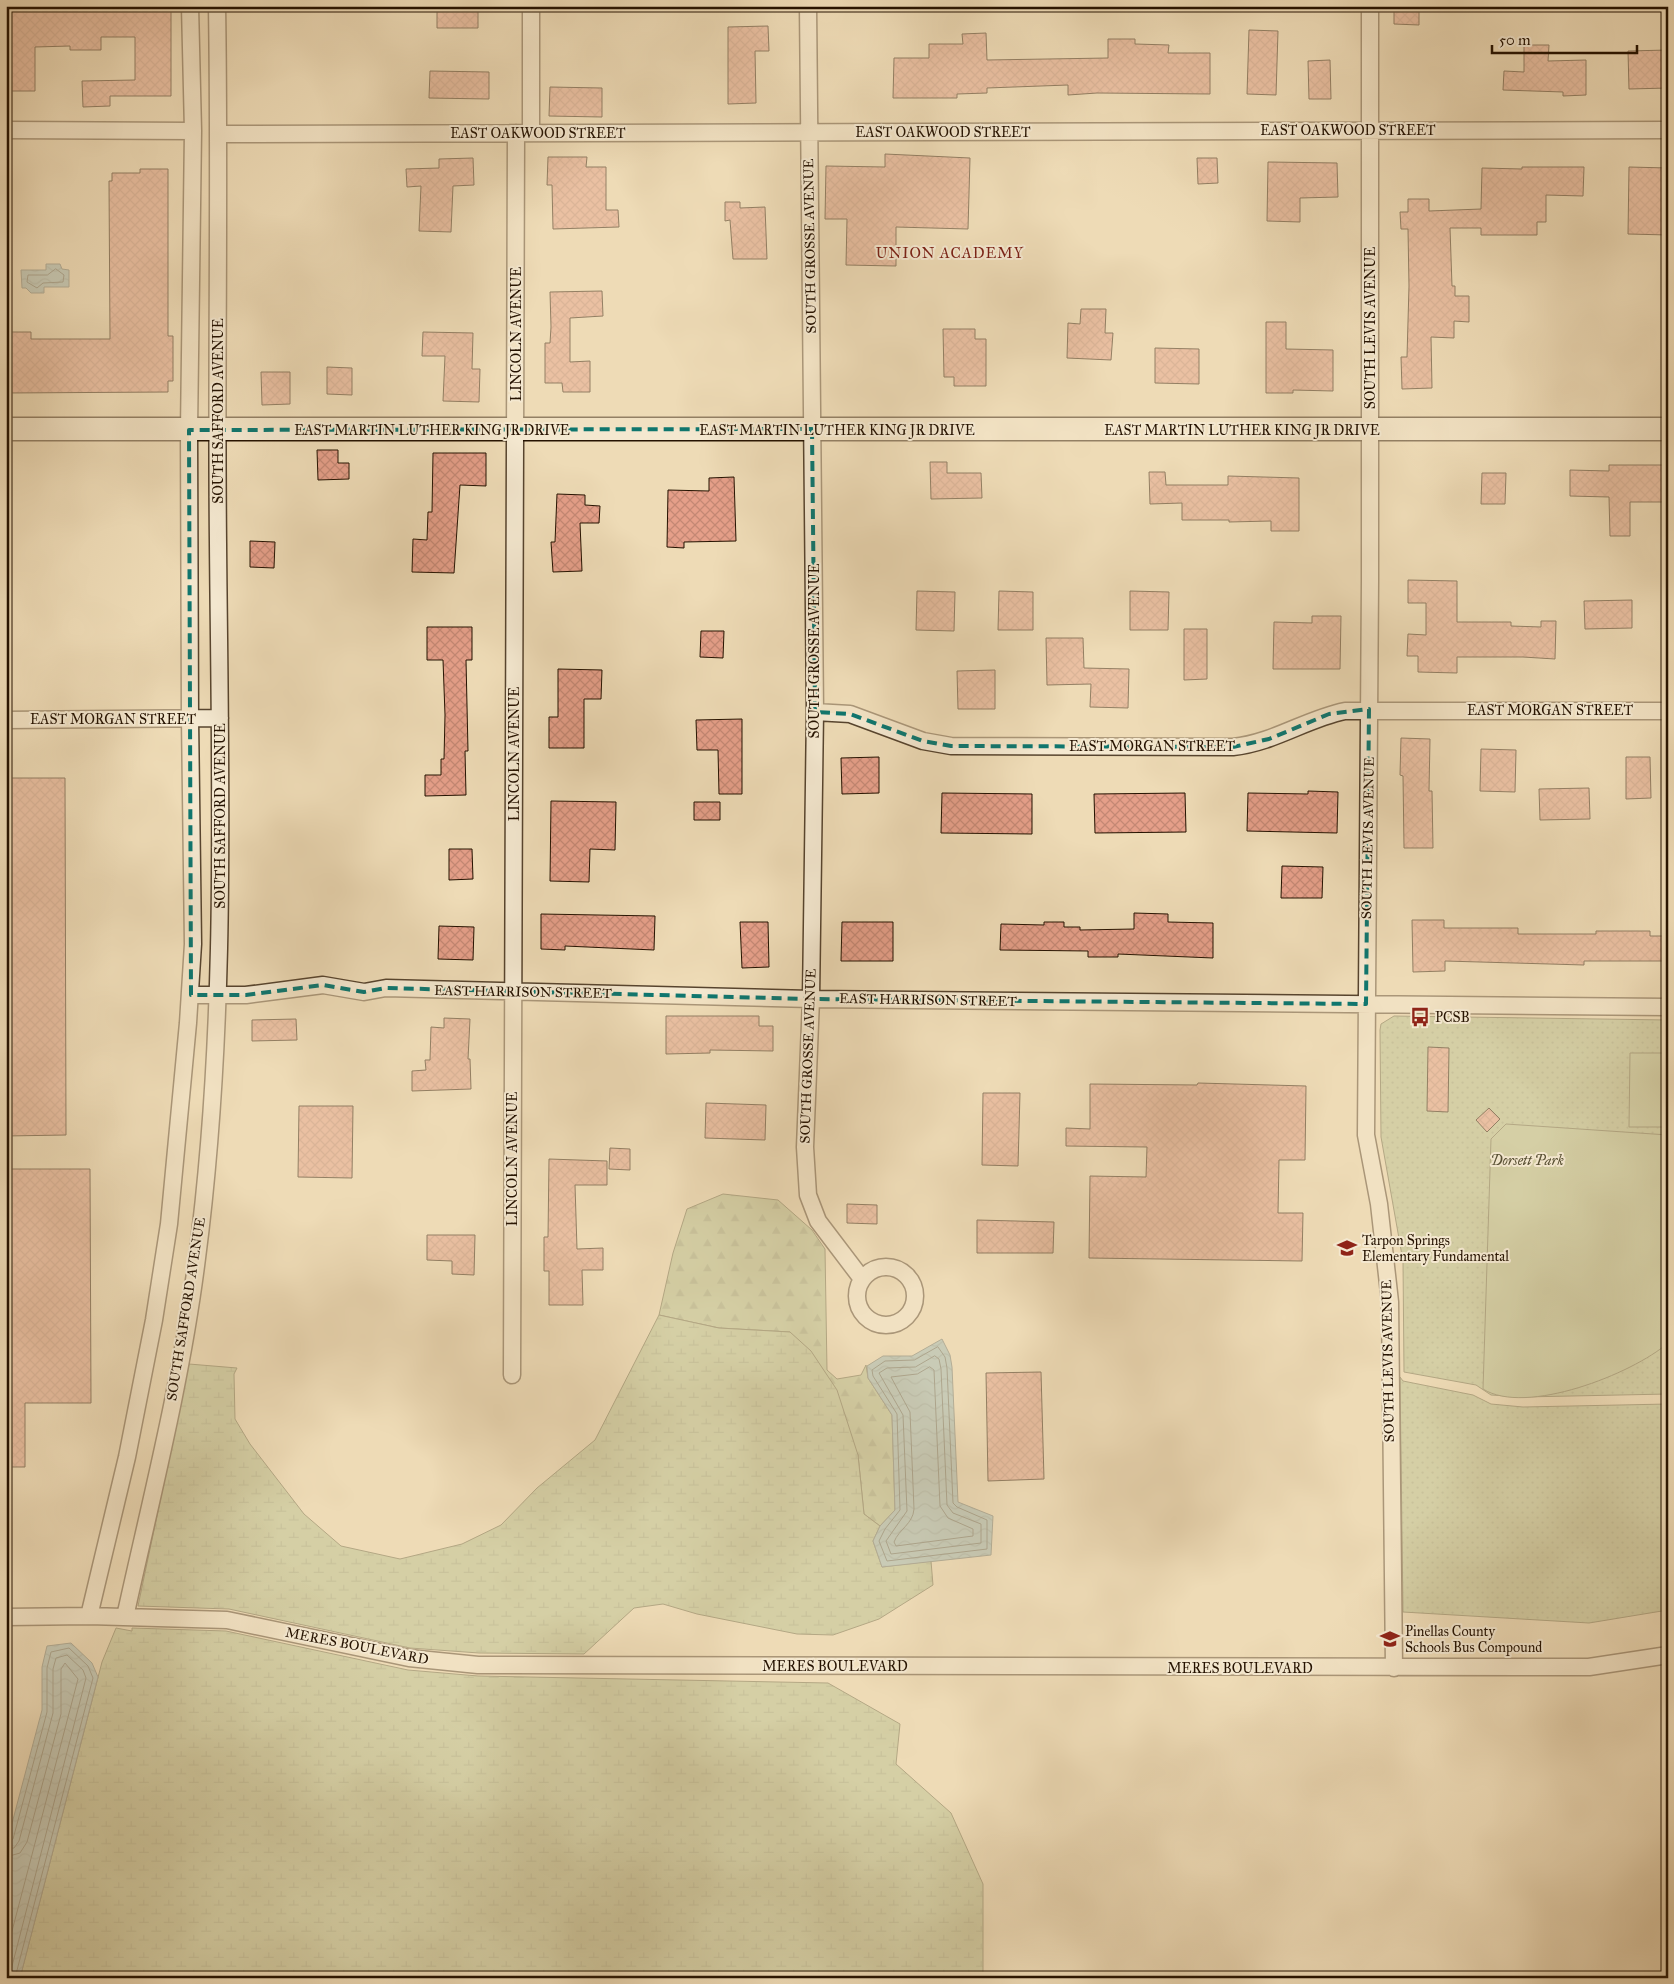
<svg xmlns="http://www.w3.org/2000/svg" width="1674" height="1984" font-family="'IM FELL Great Primer',serif">
  <style>
    .forest { fill: url(#forest-firs); stroke: #6d6a48 }
    .wetland { fill: url(#wetland-marsh); stroke: #6d6a48 }
    .park { fill: url(#park-dots); stroke: #6d6a48 }
    .pitch { fill: #b5c191; stroke: #6d6a48 }
    .water { fill: url(#water-waves); stroke: #6c766e }
    .lines { fill: none; stroke-linecap: round; stroke-linejoin: round }
    .shore { stroke: #60665c; stroke-width: 1 }
    .building { fill: url(#building-cross-hatch); stroke: #251200 }
    .street-casing { stroke: #57442e; stroke-width: 19 }
    .secondary-casing { stroke: #251200; stroke-width: 25 }
    .street { stroke: #f4e8d0; stroke-width: 16 }
    .secondary { stroke: #f4e8d0; stroke-width: 22 }
    .marked { fill: none; stroke: #0f766e; stroke-width: 4; stroke-dasharray: 10 6; stroke-linejoin: round }
    .labels { text-anchor: middle; dominant-baseline: central; stroke-width: 4; stroke-linejoin: round; paint-order: stroke }
    .street-label { font-size: 14px; fill: #251200; stroke: #f4e8d0 }
    .poi-label { font-size: 14px; fill: #251200; stroke: #f4e8d0; text-anchor: start }
    .park-label { font-size: 14px; font-style: italic; fill: #574f33; stroke: #f4e8d0 }
    .neighbourhood-label { font-size: 15px; letter-spacing: 1px; fill: #7a1f14; stroke: #f4e8d0 }
  </style>
  <defs>
    <pattern id="forest-firs" width="22" height="20" patternUnits="userSpaceOnUse" patternTransform="scale(1.25)"><rect width="22" height="20" fill="#b5c191"/><path d="M5 1l3.5 6h-7zM16 11l3.5 6h-7z" fill="#9ca57b"/></pattern>
    <pattern id="wetland-marsh" width="20" height="14" patternUnits="userSpaceOnUse" patternTransform="scale(1.25)"><rect width="20" height="14" fill="#b5c191"/><path d="M1 5h8M5 5V1M11 12h8M15 12V8" fill="none" stroke="#9ca57b"/></pattern>
    <pattern id="park-dots" width="8" height="8" patternUnits="userSpaceOnUse" patternTransform="scale(1.25)"><rect width="8" height="8" fill="#b5c191"/><path d="M2 2h.1M6 6h.1" fill="none" stroke="#9ca57b" stroke-width="1.8" stroke-linecap="round"/></pattern>
    <pattern id="water-waves" width="16" height="10" patternUnits="userSpaceOnUse" patternTransform="scale(1.25)"><rect width="16" height="10" fill="#9cb9b7"/><path d="M0 5q4-4 8 0t8 0" fill="none" stroke="#869e9c"/></pattern>
    <pattern id="building-cross-hatch" width="8" height="8" patternUnits="userSpaceOnUse" patternTransform="scale(1.25)"><rect width="8" height="8" fill="#e59f89"/><path d="M0 0l8 8M0 8l8-8" fill="none" stroke="#c48874"/></pattern>
  </defs>
  <rect width="100%" height="100%" fill="#eedbb6"/>
  <filter id="stains"><feTurbulence type="fractalNoise" baseFrequency=".004" numOctaves="4"/><feColorMatrix values="0 0 0 0 .2 0 0 0 0 .09 0 0 0 0 .02 0 0 0 .5 -.17"/></filter>
  <radialGradient id="worn" r=".72"><stop offset=".6" stop-color="#630" stop-opacity="0"/><stop offset="1" stop-color="#630" stop-opacity=".3"/></radialGradient>
  <path class="forest" d="M 723,1194 L 778,1200 L 812,1230 L 825,1249 L 827,1370 L 837,1379 L 861,1375 L 866,1365 L 868,1378 L 892,1415 L 895,1510 L 880,1526 L 864,1514 L 858,1455 L 790,1332 L 719,1328 L 659,1315 L 673,1253 L 687,1209 Z"/>
  <path class="wetland" d="M 659,1315 L 719,1328 L 790,1332 L 811,1351 L 837,1390 L 858,1455 L 864,1514 L 880,1526 L 873,1541 L 882,1567 L 931,1561 L 933,1585 L 879,1619 L 833,1635 L 797,1634 L 697,1614 L 663,1604 L 634,1608 L 584,1654 L 479,1653 L 410,1648 L 229,1609 L 138,1606 L 189,1364 L 237,1368 L 234,1374 L 235,1419 L 250,1444 L 304,1514 L 341,1546 L 400,1559 L 462,1544 L 501,1525 L 537,1488 L 595,1440 Z
    M 116,1628 L 132,1631 L 132,1628 L 226,1631 L 408,1670 L 478,1676 L 828,1683 L 900,1724 L 896,1764 L 951,1813 L 983,1884 L 983,1978 L 20,1978 L 102,1662 Z"/>
  <path class="park" d="M 1394,1016 L 1668,1020 L 1668,1394 L 1523,1397 L 1491,1395 L 1476,1385 L 1404,1372 L 1403,1261 L 1381,1137 L 1380,1030 L 1381,1024 Z
    M 1400,1377 L 1403,1381 L 1473,1395 L 1491,1404 L 1523,1407 L 1668,1404 L 1668,1610 L 1589,1623 L 1403,1612 Z"/>
  <path class="pitch" d="M 1630,1053 L 1663,1053 L 1663,1127 L 1629,1127 Z
    M 1506,1124 L 1668,1135 L 1668,1343 C 1632,1374 1526,1416 1483,1389 L 1491,1139 Z"/>
  <path class="water" d="M 46,264 L 60,264 L 62,269 L 69,270 L 69,287 L 44,287 L 44,293 L 31,293 L 26,288 L 22,288 L 21,270 L 46,270 Z
    M 942,1339 L 950,1355 L 952,1367 L 958,1502 L 993,1516 L 991,1555 L 882,1567 L 873,1541 L 880,1526 L 895,1510 L 892,1415 L 868,1378 L 867,1366 L 883,1356 L 912,1356 Z
    M 71,1643 L 92,1663 L 98,1677 L 20,1978 L 6,1978 L 6,1846 L 42,1710 L 42,1667 L 47,1646 Z"/>
  <g class="lines">
    <path class="shore" d="M 56,269 L 64,275 L 63,282 L 43,283 L 37,288 L 27,282 L 28,275 L 47,275 Z
      M 938,1347 L 945,1357 L 947,1368 L 953,1503 L 957,1507 L 987,1520 L 987,1549 L 887,1561 L 879,1541 L 885,1529 L 900,1510 L 897,1414 L 873,1376 L 872,1370 L 885,1361 L 914,1360 Z
      M 935,1356 L 939,1359 L 941,1369 L 947,1505 L 953,1513 L 981,1524 L 981,1543 L 891,1554 L 886,1541 L 907,1511 L 903,1415 L 879,1373 L 887,1368 L 915,1367 Z
      M 930,1367 L 934,1370 L 940,1506 L 948,1518 L 973,1529 L 973,1536 L 896,1546 L 894,1542 C 899,1529 913,1524 914,1509 L 910,1412 L 891,1377 L 917,1374 Z
      M 6,1843 L 13,1839 L 47,1712 L 47,1668 L 51,1652 L 69,1648 L 88,1666 L 93,1678 L 15,1978
      M 6,1849 L 14,1848 L 19,1841 L 53,1713 L 53,1669 L 56,1658 L 67,1655 L 83,1670 L 86,1678 L 9,1978
      M 6,1857 L 20,1853 L 27,1842 L 61,1714 L 61,1669 L 65,1663 L 78,1679 L 6,1954"/>
  </g>
  <path class="building" d="M 6,6 L 171,6 L 171,96 L 110,96 L 110,106 L 83,107 L 82,81 L 135,80 L 135,37 L 101,37 L 101,50 L 70,50 L 70,46 L 35,47 L 35,91 L 6,91 Z
    M 437,6 L 478,6 L 478,28 L 437,28 Z
    M 1394,6 L 1419,6 L 1419,25 L 1394,24 Z
    M 768,26 L 769,51 L 755,51 L 756,103 L 728,104 L 728,27 Z
    M 1249,30 L 1278,31 L 1276,95 L 1247,94 Z
    M 986,33 L 987,60 L 1108,58 L 1108,39 L 1135,39 L 1135,44 L 1169,45 L 1168,53 L 1210,53 L 1210,94 L 1097,93 L 1068,95 L 1068,85 L 987,88 L 987,93 L 957,94 L 957,98 L 893,98 L 894,58 L 929,58 L 929,44 L 963,44 L 962,34 Z
    M 1524,45 L 1549,45 L 1548,61 L 1586,60 L 1586,95 L 1563,96 L 1563,92 L 1503,90 L 1504,71 L 1524,72 Z
    M 1668,50 L 1668,88 L 1629,89 L 1628,51 Z
    M 1330,60 L 1331,99 L 1309,99 L 1308,61 Z
    M 430,71 L 489,72 L 489,99 L 429,98 Z
    M 550,87 L 602,88 L 602,117 L 549,116 Z
    M 885,154 L 970,158 L 968,229 L 896,227 L 896,266 L 846,265 L 847,219 L 825,219 L 826,166 L 885,167 Z
    M 548,157 L 587,157 L 586,167 L 606,167 L 606,210 L 618,210 L 619,227 L 553,229 L 552,185 L 547,185 Z
    M 473,158 L 474,185 L 453,186 L 451,232 L 419,231 L 421,186 L 407,187 L 406,169 L 439,168 L 439,159 Z
    M 1197,158 L 1217,158 L 1218,183 L 1198,184 Z
    M 1268,162 L 1337,163 L 1338,197 L 1300,198 L 1300,222 L 1267,221 Z
    M 1522,167 L 1584,167 L 1583,196 L 1546,195 L 1546,222 L 1537,222 L 1537,235 L 1481,235 L 1481,228 L 1450,228 L 1452,286 L 1455,286 L 1455,296 L 1469,296 L 1469,322 L 1454,321 L 1454,338 L 1431,337 L 1432,388 L 1402,389 L 1401,357 L 1407,357 L 1409,286 L 1408,229 L 1401,229 L 1400,212 L 1408,212 L 1408,199 L 1429,199 L 1429,211 L 1481,209 L 1482,168 L 1522,169 Z
    M 1629,167 L 1668,168 L 1668,235 L 1628,234 Z
    M 140,169 L 168,169 L 168,336 L 173,336 L 173,381 L 168,381 L 168,392 L 6,393 L 6,332 L 31,332 L 31,339 L 110,339 L 109,181 L 112,181 L 112,173 L 140,173 Z
    M 725,202 L 740,202 L 740,208 L 765,207 L 767,259 L 733,259 L 730,220 L 725,221 Z
    M 602,291 L 603,316 L 570,318 L 570,362 L 590,361 L 590,392 L 563,392 L 562,383 L 545,383 L 545,343 L 550,343 L 551,327 L 550,292 Z
    M 1081,309 L 1106,309 L 1105,333 L 1113,333 L 1111,360 L 1067,358 L 1068,323 L 1080,324 Z
    M 1266,322 L 1286,322 L 1286,349 L 1333,350 L 1333,391 L 1293,390 L 1293,393 L 1266,393 Z
    M 943,329 L 975,329 L 975,339 L 986,339 L 986,386 L 954,386 L 954,377 L 944,377 Z
    M 423,332 L 473,333 L 472,369 L 480,369 L 479,402 L 443,401 L 445,356 L 422,356 Z
    M 1155,348 L 1199,349 L 1199,384 L 1155,383 Z
    M 327,367 L 352,368 L 352,395 L 327,394 Z
    M 261,372 L 290,372 L 290,404 L 262,405 Z
    M 317,450 L 338,450 L 338,463 L 349,463 L 349,479 L 318,480 Z
    M 433,453 L 486,453 L 486,486 L 460,485 L 454,573 L 412,572 L 413,539 L 427,540 L 428,512 L 432,512 Z
    M 930,462 L 947,462 L 947,473 L 981,473 L 982,498 L 931,499 Z
    M 1609,465 L 1668,465 L 1668,502 L 1630,502 L 1630,536 L 1610,536 L 1609,497 L 1570,496 L 1570,470 L 1609,471 Z
    M 1149,472 L 1165,472 L 1166,485 L 1228,485 L 1228,476 L 1299,478 L 1299,531 L 1271,531 L 1271,521 L 1229,522 L 1229,520 L 1182,520 L 1182,503 L 1150,504 Z
    M 1482,473 L 1506,473 L 1505,504 L 1481,504 Z
    M 734,477 L 736,541 L 684,542 L 684,548 L 667,547 L 668,490 L 709,491 L 709,478 Z
    M 557,494 L 585,495 L 585,505 L 600,506 L 599,523 L 580,523 L 582,571 L 553,572 L 551,542 L 555,542 Z
    M 250,541 L 275,542 L 274,568 L 250,567 Z
    M 1408,580 L 1457,581 L 1457,622 L 1511,622 L 1511,626 L 1541,627 L 1541,621 L 1556,621 L 1555,659 L 1523,657 L 1457,657 L 1457,673 L 1418,672 L 1418,656 L 1407,656 L 1408,634 L 1426,635 L 1426,603 L 1408,603 Z
    M 917,591 L 955,592 L 954,631 L 916,630 Z
    M 999,591 L 1033,592 L 1033,630 L 998,630 Z
    M 1130,591 L 1169,592 L 1168,630 L 1130,630 Z
    M 1632,600 L 1632,628 L 1585,629 L 1584,601 Z
    M 1312,616 L 1341,616 L 1340,669 L 1273,669 L 1274,622 L 1312,623 Z
    M 427,627 L 472,627 L 472,660 L 466,660 L 468,751 L 465,751 L 466,795 L 425,796 L 425,775 L 441,775 L 441,759 L 444,759 L 445,715 L 443,660 L 427,660 Z
    M 1184,629 L 1207,629 L 1207,679 L 1184,680 Z
    M 701,631 L 724,631 L 723,658 L 700,657 Z
    M 1046,638 L 1083,638 L 1084,668 L 1129,669 L 1128,708 L 1090,707 L 1091,684 L 1047,685 Z
    M 558,669 L 602,670 L 601,699 L 584,699 L 584,748 L 549,748 L 549,717 L 558,717 Z
    M 995,670 L 995,709 L 958,709 L 957,671 Z
    M 742,719 L 742,794 L 719,794 L 718,750 L 697,750 L 696,720 Z
    M 1401,738 L 1430,739 L 1429,791 L 1432,791 L 1433,848 L 1404,848 L 1403,776 L 1400,775 Z
    M 1481,749 L 1516,750 L 1515,792 L 1480,791 Z
    M 879,757 L 879,793 L 842,794 L 841,758 Z
    M 1626,757 L 1650,757 L 1651,798 L 1626,799 Z
    M 6,778 L 65,778 L 66,1135 L 6,1136 Z
    M 1589,788 L 1590,819 L 1540,820 L 1539,789 Z
    M 1308,791 L 1338,792 L 1337,833 L 1247,831 L 1248,793 L 1308,794 Z
    M 942,793 L 1032,794 L 1032,834 L 941,833 Z
    M 1185,793 L 1186,832 L 1095,833 L 1094,794 Z
    M 551,801 L 616,802 L 615,850 L 590,849 L 589,882 L 550,881 Z
    M 694,802 L 720,802 L 720,820 L 694,820 Z
    M 449,849 L 472,849 L 473,879 L 449,880 Z
    M 1282,866 L 1323,867 L 1322,898 L 1281,898 Z
    M 1134,913 L 1168,914 L 1168,922 L 1213,923 L 1213,958 L 1118,954 L 1118,957 L 1088,957 L 1088,951 L 1000,950 L 1001,924 L 1044,925 L 1044,922 L 1064,922 L 1064,927 L 1080,927 L 1080,930 L 1134,929 Z
    M 541,914 L 655,916 L 654,950 L 565,946 L 565,950 L 541,949 Z
    M 1412,920 L 1444,920 L 1444,928 L 1518,928 L 1518,934 L 1596,934 L 1596,931 L 1650,931 L 1650,936 L 1668,936 L 1668,961 L 1584,961 L 1584,965 L 1445,961 L 1445,971 L 1413,972 Z
    M 740,922 L 768,922 L 769,967 L 742,968 Z
    M 842,922 L 893,922 L 893,961 L 841,961 Z
    M 439,926 L 474,927 L 473,960 L 438,959 Z
    M 666,1016 L 759,1016 L 759,1026 L 773,1026 L 773,1051 L 710,1050 L 710,1053 L 666,1054 Z
    M 444,1018 L 470,1019 L 468,1059 L 470,1059 L 471,1089 L 412,1091 L 412,1071 L 426,1070 L 425,1060 L 430,1060 L 431,1027 L 444,1028 Z
    M 296,1019 L 297,1040 L 252,1041 L 252,1020 Z
    M 1428,1047 L 1449,1048 L 1448,1112 L 1427,1111 Z
    M 1198,1083 L 1306,1086 L 1305,1160 L 1279,1160 L 1278,1213 L 1303,1213 L 1302,1261 L 1089,1258 L 1090,1176 L 1146,1177 L 1147,1147 L 1066,1146 L 1066,1128 L 1090,1129 L 1090,1084 L 1197,1085 Z
    M 983,1093 L 1020,1093 L 1018,1166 L 982,1165 Z
    M 706,1103 L 766,1105 L 765,1140 L 705,1138 Z
    M 299,1106 L 353,1106 L 352,1178 L 298,1177 Z
    M 1489,1108 L 1500,1119 L 1487,1132 L 1476,1120 Z
    M 610,1148 L 630,1149 L 630,1170 L 609,1169 Z
    M 549,1159 L 607,1161 L 607,1185 L 575,1185 L 577,1249 L 603,1248 L 603,1270 L 582,1270 L 583,1305 L 549,1305 L 549,1271 L 544,1271 L 544,1237 L 548,1237 Z
    M 6,1169 L 90,1169 L 91,1403 L 25,1403 L 25,1467 L 6,1467 Z
    M 847,1204 L 877,1205 L 877,1224 L 847,1223 Z
    M 977,1220 L 1054,1222 L 1053,1253 L 977,1253 Z
    M 427,1235 L 475,1235 L 474,1275 L 452,1274 L 452,1261 L 427,1260 Z
    M 1041,1372 L 1044,1479 L 988,1481 L 986,1373 Z"/>
  <g class="lines">
    <defs>
      <path id="street" d="M 531,6 L 531,133
        M 808,6 L 815,712 L 811,999 L 805,1147 L 808,1195 L 818,1221 L 862,1279
        M 1370,6 L 1370,581 L 1366,1135 L 1379,1204 L 1390,1302 L 1394,1668
        M 6,130 L 193,131
        M 219,134 L 1668,130
        M 815,712 L 850,714 L 923,741 L 951,746 L 1233,747 C 1273,743 1306,719 1345,711 L 1668,711
        M 6,720 L 220,718
        M 191,995 L 246,995 L 323,985 L 364,992 L 386,988 L 811,999 L 1668,1007
        M857 1296a29 29 0 1 1 58 0a29 29 0 1 1-58 0Z
        M 512,1375 L 516,133
        M 89,1616 L 127,1457 L 154,1320 L 169,1224 L 188,1023 L 193,944 L 190,718 L 189,430 L 193,131 L 190,6
        M 6,1617 L 89,1616 L 227,1620 L 409,1658 L 478,1665 L 1589,1667 L 1668,1655
        M 125,1617 C 151,1499 182,1379 197,1258 C 228,1021 220,781 218,543 C 216,364 220,185 217,6"/>
      <path id="secondary" d="M 6,429 L 1668,429"/>
    </defs>
    <use href="#street" class="street-casing"/>
    <use href="#secondary" class="secondary-casing"/>
    <use href="#street" class="street"/>
    <use href="#secondary" class="secondary"/>
  </g>
  <path d="M0 0H1674V1984H0ZM 812,429 L 815,712 L 850,714 L 923,741 L 951,746 L 1233,747 L 1269,739 L 1329,714 L 1369,709 L 1366,1004 L 811,999 L 386,988 L 364,992 L 323,985 L 246,995 L 191,995 L 189,430 Z" fill="#eedbb6" fill-opacity=".55" fill-rule="evenodd"/>
  <path class="marked" d="M 812,429 L 815,712 L 850,714 L 923,741 L 951,746 L 1233,747 L 1269,739 L 1329,714 L 1369,709 L 1366,1004 L 811,999 L 386,988 L 364,992 L 323,985 L 246,995 L 191,995 L 189,430 Z"/>
  <defs>
    <symbol id="bus-bare" viewBox="-9 -9 18 18"><path d="M-5-6H5V4H4V6H2V4H-2V6H-4V4H-5ZM-3.5-4V0h7V-4ZM-3.5 1.2v1.5H-2V1.2ZM2 1.2v1.5H3.5V1.2Z" fill="#8f2418" stroke="#f4e8d0" stroke-width="2.5" paint-order="stroke"/></symbol>
    <symbol id="school-bare" viewBox="-9 -9 18 18"><path d="M0-5L7-2L0 1L-7-2ZM-4 1L0 2.5L4 1V4Q0 6-4 4Z" fill="#8f2418" stroke="#f4e8d0" stroke-width="2.5" paint-order="stroke"/></symbol>
  </defs>
  <g fill-rule="evenodd">
    <use href="#bus-bare" x="1406" y="1003" width="28" height="28"/>
    <use href="#school-bare" x="1333" y="1234" width="28" height="28"/>
    <use href="#school-bare" x="1376" y="1625" width="28" height="28"/>
  </g>
  <g class="labels">
    <g class="street-label">
      <text x="1348" y="130">EAST OAKWOOD STREET</text>
      <text x="943" y="132">EAST OAKWOOD STREET</text>
      <text x="538" y="133">EAST OAKWOOD STREET</text>
      <text transform="translate(810 246) rotate(-91)">SOUTH GROSSE AVENUE</text>
      <text transform="translate(1370 328) rotate(-90)">SOUTH LEVIS AVENUE</text>
      <text transform="translate(516 334) rotate(-90)">LINCOLN AVENUE</text>
      <text transform="translate(218 411) rotate(-90)">SOUTH SAFFORD AVENUE</text>
      <text x="432" y="430">EAST MARTIN LUTHER KING JR DRIVE</text>
      <text x="837" y="430">EAST MARTIN LUTHER KING JR DRIVE</text>
      <text x="1242" y="430">EAST MARTIN LUTHER KING JR DRIVE</text>
      <text transform="translate(814 651) rotate(-90)">SOUTH GROSSE AVENUE</text>
      <text x="1550" y="710">EAST MORGAN STREET</text>
      <text x="113" y="719">EAST MORGAN STREET</text>
      <text x="1152" y="746">EAST MORGAN STREET</text>
      <text transform="translate(514 754) rotate(-90)">LINCOLN AVENUE</text>
      <text transform="translate(220 816) rotate(-90)">SOUTH SAFFORD AVENUE</text>
      <text transform="translate(1368 838) rotate(-89)">SOUTH LEVIS AVENUE</text>
      <text transform="translate(523 992) rotate(1)">EAST HARRISON STREET</text>
      <text transform="translate(928 1000) rotate(1)">EAST HARRISON STREET</text>
      <text transform="translate(808 1056) rotate(-88)">SOUTH GROSSE AVENUE</text>
      <text transform="translate(512 1159) rotate(-90)">LINCOLN AVENUE</text>
      <text transform="translate(186 1309) rotate(-81)">SOUTH SAFFORD AVENUE</text>
      <text transform="translate(1388 1361) rotate(-91)">SOUTH LEVIS AVENUE</text>
      <text transform="translate(357 1646) rotate(11)">MERES BOULEVARD</text>
      <text x="835" y="1666">MERES BOULEVARD</text>
      <text x="1240" y="1668">MERES BOULEVARD</text>
    </g>
    <g class="poi-label">
      <text x="1435" y="1017">PCSB</text>
      <text x="1362" y="1240">Tarpon Springs<tspan x="1362" dy="16">Elementary Fundamental</tspan></text>
      <text x="1405" y="1631">Pinellas County<tspan x="1405" dy="16">Schools Bus Compound</tspan></text>
    </g>
    <g class="park-label">
      <text x="1527" y="1160">Dorsett Park</text>
    </g>
    <g class="neighbourhood-label">
      <text x="950" y="253">UNION ACADEMY</text>
    </g>
  </g>
  <rect width="1674" height="1984" fill="none" stroke="#eedbb6" stroke-width="25"/>
  <rect x="8" y="8" width="1659" height="1969" fill="none" stroke="#251200" stroke-width="2.5"/>
  <rect x="12" y="12" width="1649" height="1959" fill="none" stroke="#251200"/>
  <path d="M1492 45v8h145v-8" fill="none" stroke="#251200" stroke-width="2.5"/>
  <text x="1499" y="45" font-size="15" fill="#251200" stroke="#f4e8d0" stroke-width="4" paint-order="stroke">50 m</text>
  <rect width="100%" height="100%" filter="url(#stains)"/>
  <rect width="100%" height="100%" fill="url(#worn)"/>
</svg>
